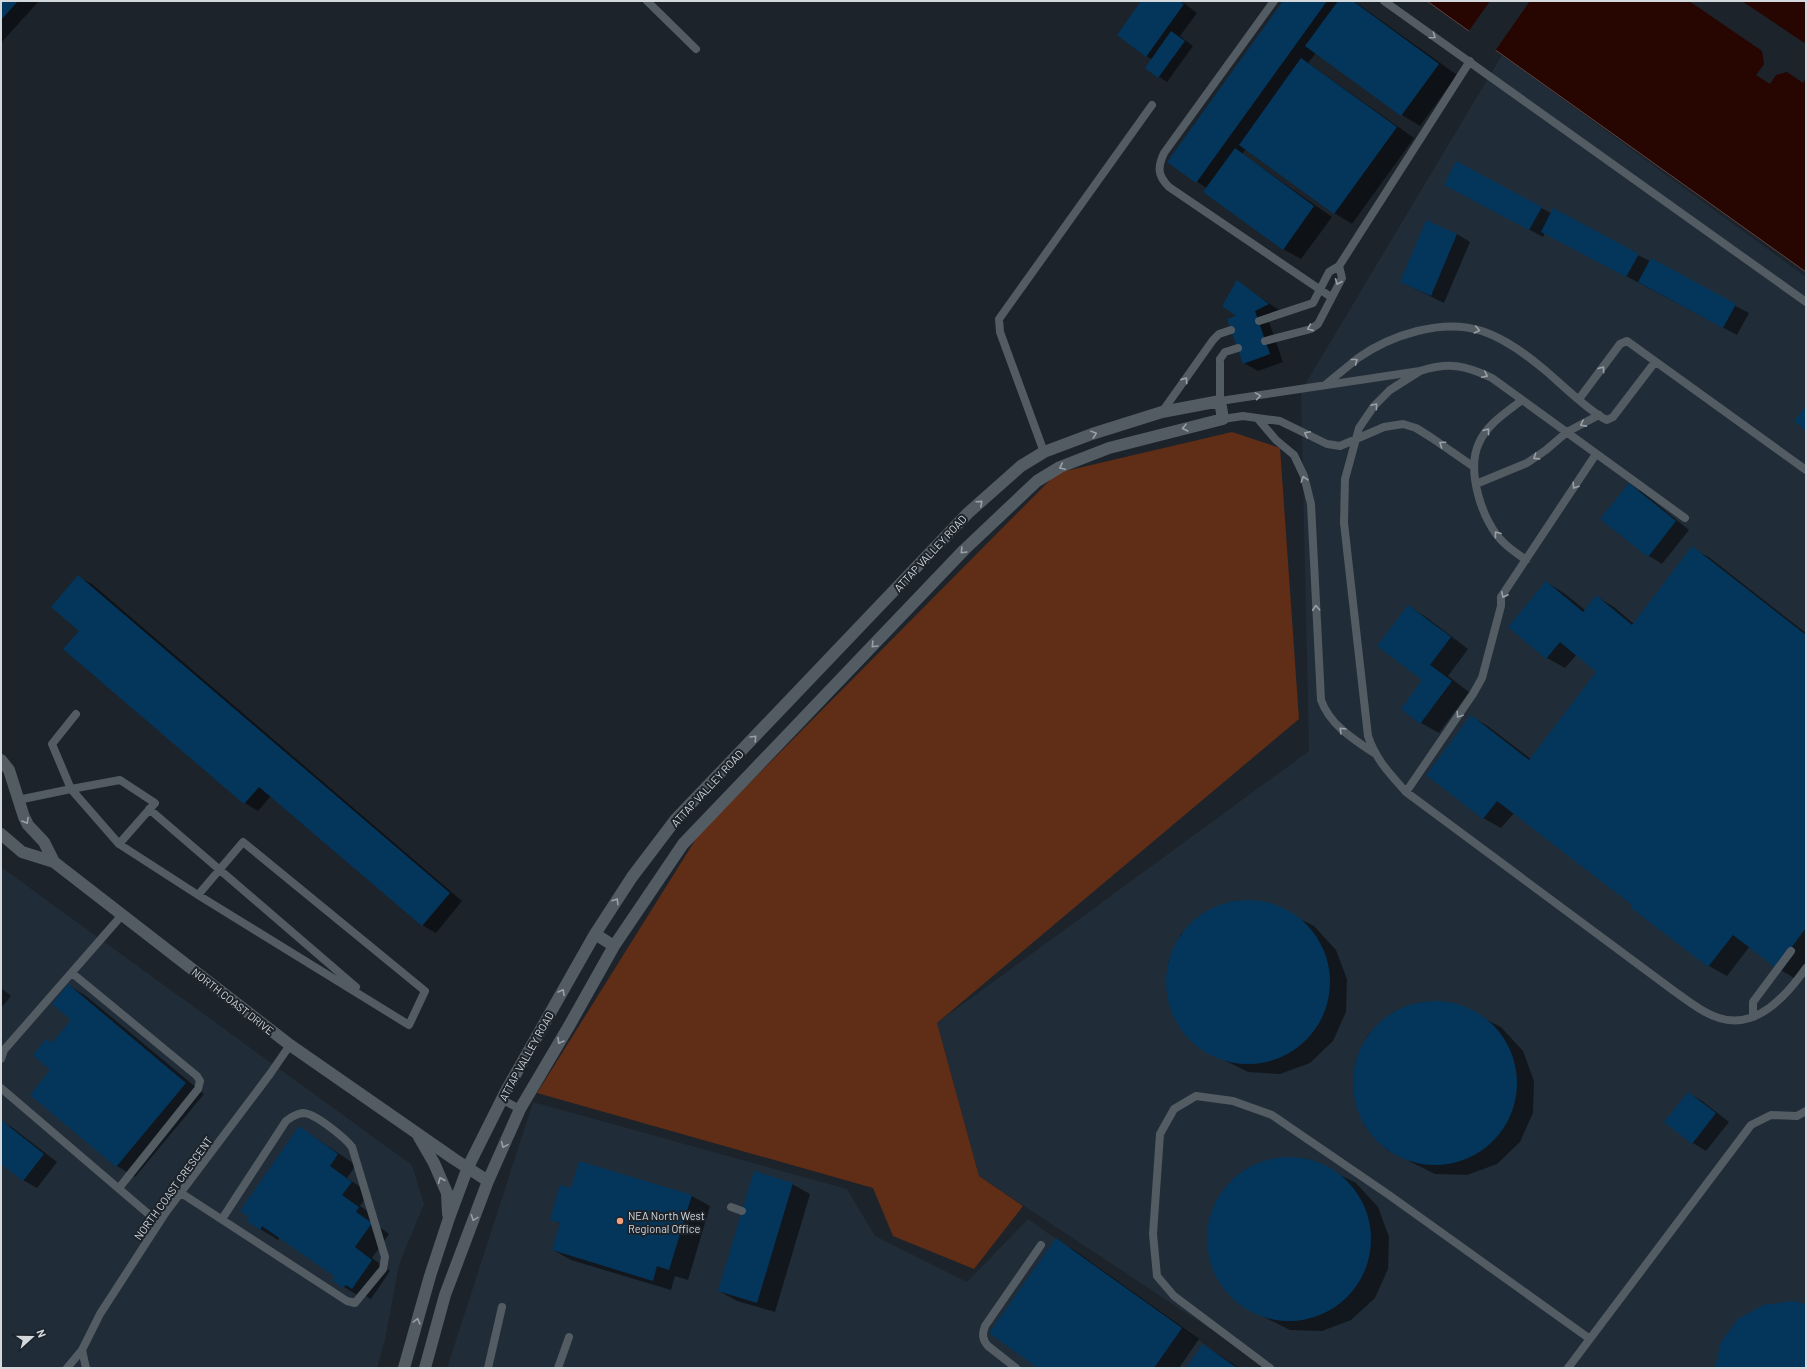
<svg xmlns="http://www.w3.org/2000/svg" width="1807" height="1369" font-family="Barlow,sans-serif">
  <style>
    .built { fill: #202c37 }
    .green { fill: #602d16 }
    .water { fill: #270500; stroke: #5b4543 }
    .pier { fill: #1c232a }
    .shadow { fill: #0007 }
    .building { fill: #04365c }
    .lines { fill: none; stroke-linecap: round; stroke-linejoin: round }
    .lane { stroke: #535b63; stroke-width: 8 }
    .street { stroke: #535b63; stroke-width: 12 }
    .oneway { stroke: #9aa0a7 }
    .poi-dot { fill: #f2a17e; stroke: #1c232a; stroke-width: 1.5 }
    .labels { text-anchor: middle; dominant-baseline: central; stroke-width: 4; stroke-linejoin: round; paint-order: stroke }
    .street-label { font-size: 11px; fill: #d4d9de; stroke: #1c232a }
    .poi-label { font-size: 11px; fill: #d4d9de; stroke: #1c232a; text-anchor: start }
  </style>
  <rect width="100%" height="100%" fill="#1c232a"/>
  <path class="built" d="M 1502,55 L 1806,277 L 1806,1368 L 1269,1368 L 979,1176 L 937,1023 L 1309,751 L 1301,391 Z
    M 1,867 L 412,1165 L 424,1204 L 399,1265 L 385,1340 L 377,1368 L 1,1368 Z
    M 533,1102 L 847,1189 L 875,1236 L 967,1282 L 1028,1219 L 1238,1368 L 447,1368 Z"/>
  <path class="green" d="M 1232,432 L 1280,448 L 1299,719 L 937,1023 L 979,1176 L 1023,1206 L 974,1269 L 893,1236 L 873,1188 L 537,1093 L 699,834 L 1057,473 Z"/>
  <path class="water" d="M 1427,1 L 1806,1 L 1806,272 Z"/>
  <path class="pier" d="M 1490,1 L 1530,1 L 1495,51 L 1468,32 Z
    M 1689,1 L 1742,1 L 1806,44 L 1806,78 L 1803,83 L 1787,72 L 1776,75 L 1770,84 L 1756,75 L 1764,64 L 1762,51 Z"/>
  <path class="shadow" d="M 1,1 L 39,1 L 1,43 Z
    M 1142,1 L 1181,1 L 1197,13 L 1180,36 L 1193,46 L 1167,82 L 1146,68 L 1152,59 L 1146,56 Z
    M 1284,1 L 1354,1 L 1457,75 L 1420,126 L 1402,115 L 1316,53 L 1308,63 L 1414,138 L 1352,224 L 1334,213 L 1246,149 L 1242,154 L 1332,217 L 1301,259 L 1283,249 L 1207,188 L 1197,182 Z
    M 1459,192 L 1541,208 L 1638,255 L 1749,313 L 1737,335 L 1545,233 L 1543,237 Z
    M 1457,234 L 1470,242 L 1444,303 L 1401,282 Z
    M 1237,282 L 1282,312 L 1268,319 L 1283,362 L 1258,371 L 1244,363 L 1238,316 Z
    M 1629,484 L 1642,492 L 1689,530 L 1662,564 L 1649,556 Z
    M 1692,548 L 1710,558 L 1806,633 L 1806,962 L 1794,978 L 1776,967 L 1750,946 L 1727,976 L 1709,966 L 1633,905 L 1514,813 L 1501,828 L 1483,818 L 1471,716 L 1489,727 L 1531,759 L 1597,672 L 1577,654 L 1565,668 L 1547,658 L 1510,627 L 1546,582 L 1564,593 L 1585,610 L 1596,596 L 1614,607 L 1634,624 Z
    M 78,577 L 92,584 L 462,901 L 436,933 L 422,925 L 271,796 L 258,811 L 245,803 L 64,649 L 80,630 Z
    M 1408,606 L 1426,617 L 1468,649 L 1448,676 L 1469,692 L 1439,733 L 1421,723 L 1424,680 Z
    M 1234,901 L 1266,902 L 1314,926 L 1336,950 L 1347,979 L 1346,1012 L 1333,1041 L 1310,1063 L 1280,1074 L 1248,1072 L 1200,1048 L 1179,1025 L 1167,995 L 1168,963 L 1181,934 L 1205,912 Z
    M 68,985 L 86,996 L 204,1094 L 135,1177 L 117,1166 L 31,1094 L 52,1070 L 53,1044 L 73,1020 Z
    M 1,988 L 11,996 L 1,1008 Z
    M 1421,1002 L 1453,1003 L 1501,1027 L 1523,1051 L 1534,1081 L 1533,1113 L 1520,1142 L 1497,1164 L 1467,1175 L 1435,1174 L 1387,1150 L 1365,1126 L 1354,1096 L 1355,1064 L 1368,1035 L 1392,1013 Z
    M 1688,1093 L 1702,1101 L 1729,1122 L 1706,1151 L 1693,1143 L 1666,1122 Z
    M 1,1121 L 13,1128 L 57,1162 L 37,1188 L 23,1180 L 1,1162 Z
    M 299,1127 L 356,1165 L 347,1178 L 369,1193 L 360,1206 L 377,1218 L 374,1223 L 389,1234 L 372,1258 L 390,1271 L 371,1299 L 364,1295 L 362,1298 L 344,1287 L 333,1280 L 336,1277 L 280,1237 L 278,1240 L 260,1229 Z
    M 1276,1158 L 1308,1159 L 1356,1183 L 1378,1207 L 1389,1237 L 1388,1269 L 1375,1298 L 1351,1320 L 1322,1331 L 1290,1330 L 1242,1306 L 1220,1282 L 1209,1252 L 1210,1220 L 1223,1191 L 1246,1169 Z
    M 792,1184 L 810,1194 L 775,1312 L 737,1301 L 719,1291 Z
    M 692,1196 L 710,1206 L 688,1280 L 675,1276 L 671,1290 L 571,1260 L 553,1250 L 561,1224 L 551,1219 Z
    M 1056,1240 L 1074,1250 L 1199,1339 L 1179,1368 L 1039,1368 Z
    M 1203,1345 L 1221,1356 L 1239,1368 L 1187,1368 Z"/>
  <path class="building" d="M 1,1 L 18,1 L 1,20 Z
    M 1141,1 L 1179,1 L 1184,4 L 1146,57 L 1117,35 Z
    M 1283,1 L 1327,1 L 1196,183 L 1167,162 Z
    M 1338,1 L 1353,1 L 1439,64 L 1401,116 L 1305,46 Z
    M 1171,31 L 1185,41 L 1158,78 L 1145,68 Z
    M 1301,58 L 1397,127 L 1334,214 L 1239,145 Z
    M 1235,148 L 1314,206 L 1283,250 L 1203,192 Z
    M 1456,161 L 1542,207 L 1529,230 L 1444,185 Z
    M 1553,208 L 1639,254 L 1626,277 L 1541,232 Z
    M 1426,220 L 1457,234 L 1431,296 L 1400,282 Z
    M 1651,258 L 1736,304 L 1723,328 L 1638,282 Z
    M 1237,280 L 1269,304 L 1255,311 L 1270,354 L 1243,364 L 1227,319 L 1236,316 L 1222,306 Z
    M 1806,406 L 1806,431 L 1794,421 Z
    M 1629,483 L 1676,521 L 1648,557 L 1600,519 Z
    M 1692,546 L 1806,635 L 1806,928 L 1776,968 L 1733,935 L 1708,967 L 1630,907 L 1632,905 L 1497,801 L 1483,819 L 1426,775 L 1471,715 L 1529,760 L 1596,672 L 1560,642 L 1546,659 L 1508,627 L 1546,581 L 1583,612 L 1596,595 L 1632,625 Z
    M 78,575 L 450,893 L 422,926 L 259,787 L 244,804 L 63,649 L 79,631 L 51,607 Z
    M 1408,605 L 1451,637 L 1430,665 L 1452,681 L 1420,724 L 1401,709 L 1422,680 L 1377,646 Z
    M1166 982a82 82 0 1 1 164 0a82 82 0 1 1-164 0Z
    M 68,984 L 186,1083 L 116,1167 L 30,1095 L 50,1070 L 33,1055 L 46,1039 L 52,1043 L 71,1020 L 52,1004 Z
    M1353 1083a82 82 0 1 1 164 0a82 82 0 1 1-164 0Z
    M 1688,1092 L 1716,1113 L 1692,1144 L 1664,1122 Z
    M 1,1120 L 44,1154 L 23,1181 L 1,1164 Z
    M 299,1126 L 338,1154 L 330,1166 L 352,1182 L 342,1195 L 359,1207 L 356,1212 L 372,1223 L 355,1247 L 372,1260 L 352,1289 L 346,1285 L 343,1288 L 332,1280 L 335,1277 L 262,1226 L 260,1230 L 247,1221 L 249,1217 L 240,1211 Z
    M1207 1239a82 82 0 1 1 164 0a82 82 0 1 1-164 0Z
    M 579,1161 L 692,1195 L 669,1270 L 657,1266 L 653,1281 L 552,1250 L 560,1223 L 550,1220 L 560,1185 L 571,1188 Z
    M 754,1171 L 793,1183 L 757,1303 L 718,1291 Z
    M 1056,1238 L 1182,1328 L 1154,1368 L 1038,1368 L 989,1333 Z
    M 1792,1301 L 1806,1304 L 1806,1368 L 1715,1368 L 1721,1342 L 1738,1319 L 1763,1305 Z
    M 1203,1344 L 1237,1368 L 1186,1368 Z"/>
  <g class="lines">
    <path class="lane" d="M 647,1 L 696,49
      M 1274,1 L 1164,153 C 1157,168 1158,176 1169,187 L 1331,297
      M 1384,1 L 1806,302
      M 1259,321 L 1313,303 L 1329,272 L 1339,266 L 1470,61
      M 1265,341 L 1311,329 L 1318,324 L 1342,278 L 1339,266
      M 1238,348 L 1225,352 L 1220,359 L 1220,401 L 1420,371 C 1449,362 1465,365 1492,378 L 1685,518
      M 1420,371 L 1390,390 L 1374,406 L 1359,428 L 1345,479 L 1344,523 L 1368,736 C 1376,760 1390,774 1406,792 L 1674,991 C 1688,1001 1703,1013 1719,1018 C 1757,1030 1787,995 1806,968
      M 1325,385 C 1336,376 1347,367 1358,358 C 1391,335 1442,318 1482,331 C 1506,339 1527,355 1546,371 C 1559,382 1593,415 1607,420 L 1613,417 L 1655,362
      M 1579,399 L 1620,344 L 1627,341 L 1806,470
      M 1522,400 C 1507,412 1487,424 1479,443 C 1466,470 1482,523 1504,543 C 1510,549 1518,554 1526,560
      M 1162,412 L 1213,340 L 1219,334 L 1231,330
      M 1223,419 L 1243,416 L 1280,421 L 1327,444 L 1340,446 L 1384,427 L 1403,424 L 1416,428 L 1432,438 L 1474,467
      M 1258,419 L 1276,440 L 1294,455 L 1304,476 L 1311,504 L 1321,700 C 1330,725 1353,739 1374,753
      M 1044,452 L 1000,332 L 999,319 L 1152,105
      M 1476,484 L 1527,463 L 1546,450 L 1567,432 L 1599,415
      M 76,714 L 52,744 L 71,789 L 120,780 L 155,803 L 119,844
      M 1406,792 L 1473,694 L 1482,678 L 1501,606 L 1501,597 L 1596,454
      M 18,800 L 71,789 L 119,844 L 198,895 L 409,1025 L 425,991 L 243,842 L 198,895
      M 149,809 L 356,987
      M 72,973 L 197,1076 L 200,1081 L 198,1089 L 119,1188
      M 1753,1017 L 1753,1002 L 1791,951
      M 1,1059 L 4,1050 L 122,915
      M 1,1088 L 159,1223
      M 501,1099 L 520,1109
      M 181,1193 L 347,1301 L 355,1303 L 383,1269 L 385,1257 L 352,1147 C 345,1138 315,1113 303,1113 C 296,1114 291,1117 286,1121 L 222,1219
      M 731,1207 L 742,1211
      M 82,1350 L 86,1368
      M 67,1368 L 82,1350 L 100,1314 L 166,1212 L 270,1074 L 290,1045
      M 488,1368 L 502,1307
      M 558,1368 L 569,1337
      M 1016,1368 L 988,1346 C 982,1339 982,1334 985,1326 L 1041,1245
      M 1270,1368 L 1174,1296 L 1157,1276 L 1153,1234 L 1160,1134 L 1174,1109 L 1196,1096 L 1233,1101 L 1272,1115 L 1389,1195 L 1590,1339
      M 1568,1368 L 1751,1125 L 1771,1115 L 1797,1116 L 1806,1111"/>
    <path class="street" d="M 1,760 L 9,770 L 24,817 L 28,825 L 44,842 L 54,862
      M 1,834 L 22,852 L 54,862 L 290,1045 L 454,1159 L 488,1181
      M 595,934 L 614,946
      M 419,1137 L 434,1163 L 447,1193 L 448,1214
      M 404,1368 L 430,1276 L 449,1218 L 468,1167 L 506,1091 L 595,934 L 632,877 L 676,819 L 968,513 L 1021,466 L 1044,452 L 1092,434 L 1162,412 L 1220,401 L 1223,419 L 1109,448 L 1060,467 L 1037,481 L 964,550 L 683,844 L 614,946 L 569,1026 L 520,1109 L 488,1181 L 445,1295 L 425,1368"/>
  </g>
  <defs><path id="oneway-chevron" d="M-2-3.5L2.5 0L-2 3.5" fill="none" stroke-width="1.6" stroke-linecap="round" stroke-linejoin="round"/></defs>
  <g class="oneway">
    <use href="#oneway-chevron" transform="translate(1433 36) rotate(35)"/>
    <use href="#oneway-chevron" transform="translate(1338 282) rotate(113)"/>
    <use href="#oneway-chevron" transform="translate(1310 328) rotate(158)"/>
    <use href="#oneway-chevron" transform="translate(1477 330) rotate(13)"/>
    <use href="#oneway-chevron" transform="translate(1355 361) rotate(-38)"/>
    <use href="#oneway-chevron" transform="translate(1602 369) rotate(-53)"/>
    <use href="#oneway-chevron" transform="translate(1485 375) rotate(26)"/>
    <use href="#oneway-chevron" transform="translate(1185 380) rotate(-55)"/>
    <use href="#oneway-chevron" transform="translate(1258 396) rotate(-9)"/>
    <use href="#oneway-chevron" transform="translate(1375 406) rotate(-50)"/>
    <use href="#oneway-chevron" transform="translate(1583 424) rotate(152)"/>
    <use href="#oneway-chevron" transform="translate(1185 428) rotate(166)"/>
    <use href="#oneway-chevron" transform="translate(1487 431) rotate(-53)"/>
    <use href="#oneway-chevron" transform="translate(1094 434) rotate(-19)"/>
    <use href="#oneway-chevron" transform="translate(1307 434) rotate(-154)"/>
    <use href="#oneway-chevron" transform="translate(1442 444) rotate(-145)"/>
    <use href="#oneway-chevron" transform="translate(1536 457) rotate(147)"/>
    <use href="#oneway-chevron" transform="translate(1062 467) rotate(155)"/>
    <use href="#oneway-chevron" transform="translate(1304 479) rotate(-108)"/>
    <use href="#oneway-chevron" transform="translate(1575 486) rotate(124)"/>
    <use href="#oneway-chevron" transform="translate(980 503) rotate(-42)"/>
    <use href="#oneway-chevron" transform="translate(1497 534) rotate(-127)"/>
    <use href="#oneway-chevron" transform="translate(963 551) rotate(135)"/>
    <use href="#oneway-chevron" transform="translate(1504 595) rotate(116)"/>
    <use href="#oneway-chevron" transform="translate(1316 608) rotate(-93)"/>
    <use href="#oneway-chevron" transform="translate(874 645) rotate(134)"/>
    <use href="#oneway-chevron" transform="translate(1459 715) rotate(124)"/>
    <use href="#oneway-chevron" transform="translate(1342 730) rotate(-135)"/>
    <use href="#oneway-chevron" transform="translate(754 738) rotate(-46)"/>
    <use href="#oneway-chevron" transform="translate(26 821) rotate(60)"/>
    <use href="#oneway-chevron" transform="translate(616 901) rotate(-57)"/>
    <use href="#oneway-chevron" transform="translate(562 992) rotate(-60)"/>
    <use href="#oneway-chevron" transform="translate(560 1041) rotate(121)"/>
    <use href="#oneway-chevron" transform="translate(504 1145) rotate(114)"/>
    <use href="#oneway-chevron" transform="translate(441 1180) rotate(-113)"/>
    <use href="#oneway-chevron" transform="translate(474 1218) rotate(111)"/>
    <use href="#oneway-chevron" transform="translate(417 1321) rotate(-75)"/>
  </g>
  <circle class="poi-dot" cx="620" cy="1221" r="4"/>
  <g class="labels">
    <g class="street-label">
      <text transform="translate(930 553) rotate(-47)">ATTAP VALLEY ROAD</text>
      <text transform="translate(707 788) rotate(-47)">ATTAP VALLEY ROAD</text>
      <text transform="translate(233 1001) rotate(38)">NORTH COAST DRIVE</text>
      <text transform="translate(526 1056) rotate(-61)">ATTAP VALLEY ROAD</text>
      <text transform="translate(173 1188) rotate(-54)">NORTH COAST CRESCENT</text>
    </g>
    <g class="poi-label">
      <text x="628" y="1215">NEA North West<tspan x="628" dy="13">Regional Office</tspan></text>
    </g>
  </g>
  <rect width="1807" height="1369" fill="none" stroke="#d4d9de" stroke-width="4"/>
  <g transform="translate(32 1337) rotate(69)" stroke="#1c232a" stroke-width="3" paint-order="stroke">
  <path d="M0-3L7 15L0 10L-7 15Z" fill="#d4d9de"/>
  <text y="-6" font-size="11" font-weight="bold" text-anchor="middle" fill="#d4d9de">N</text>
  </g>
</svg>
